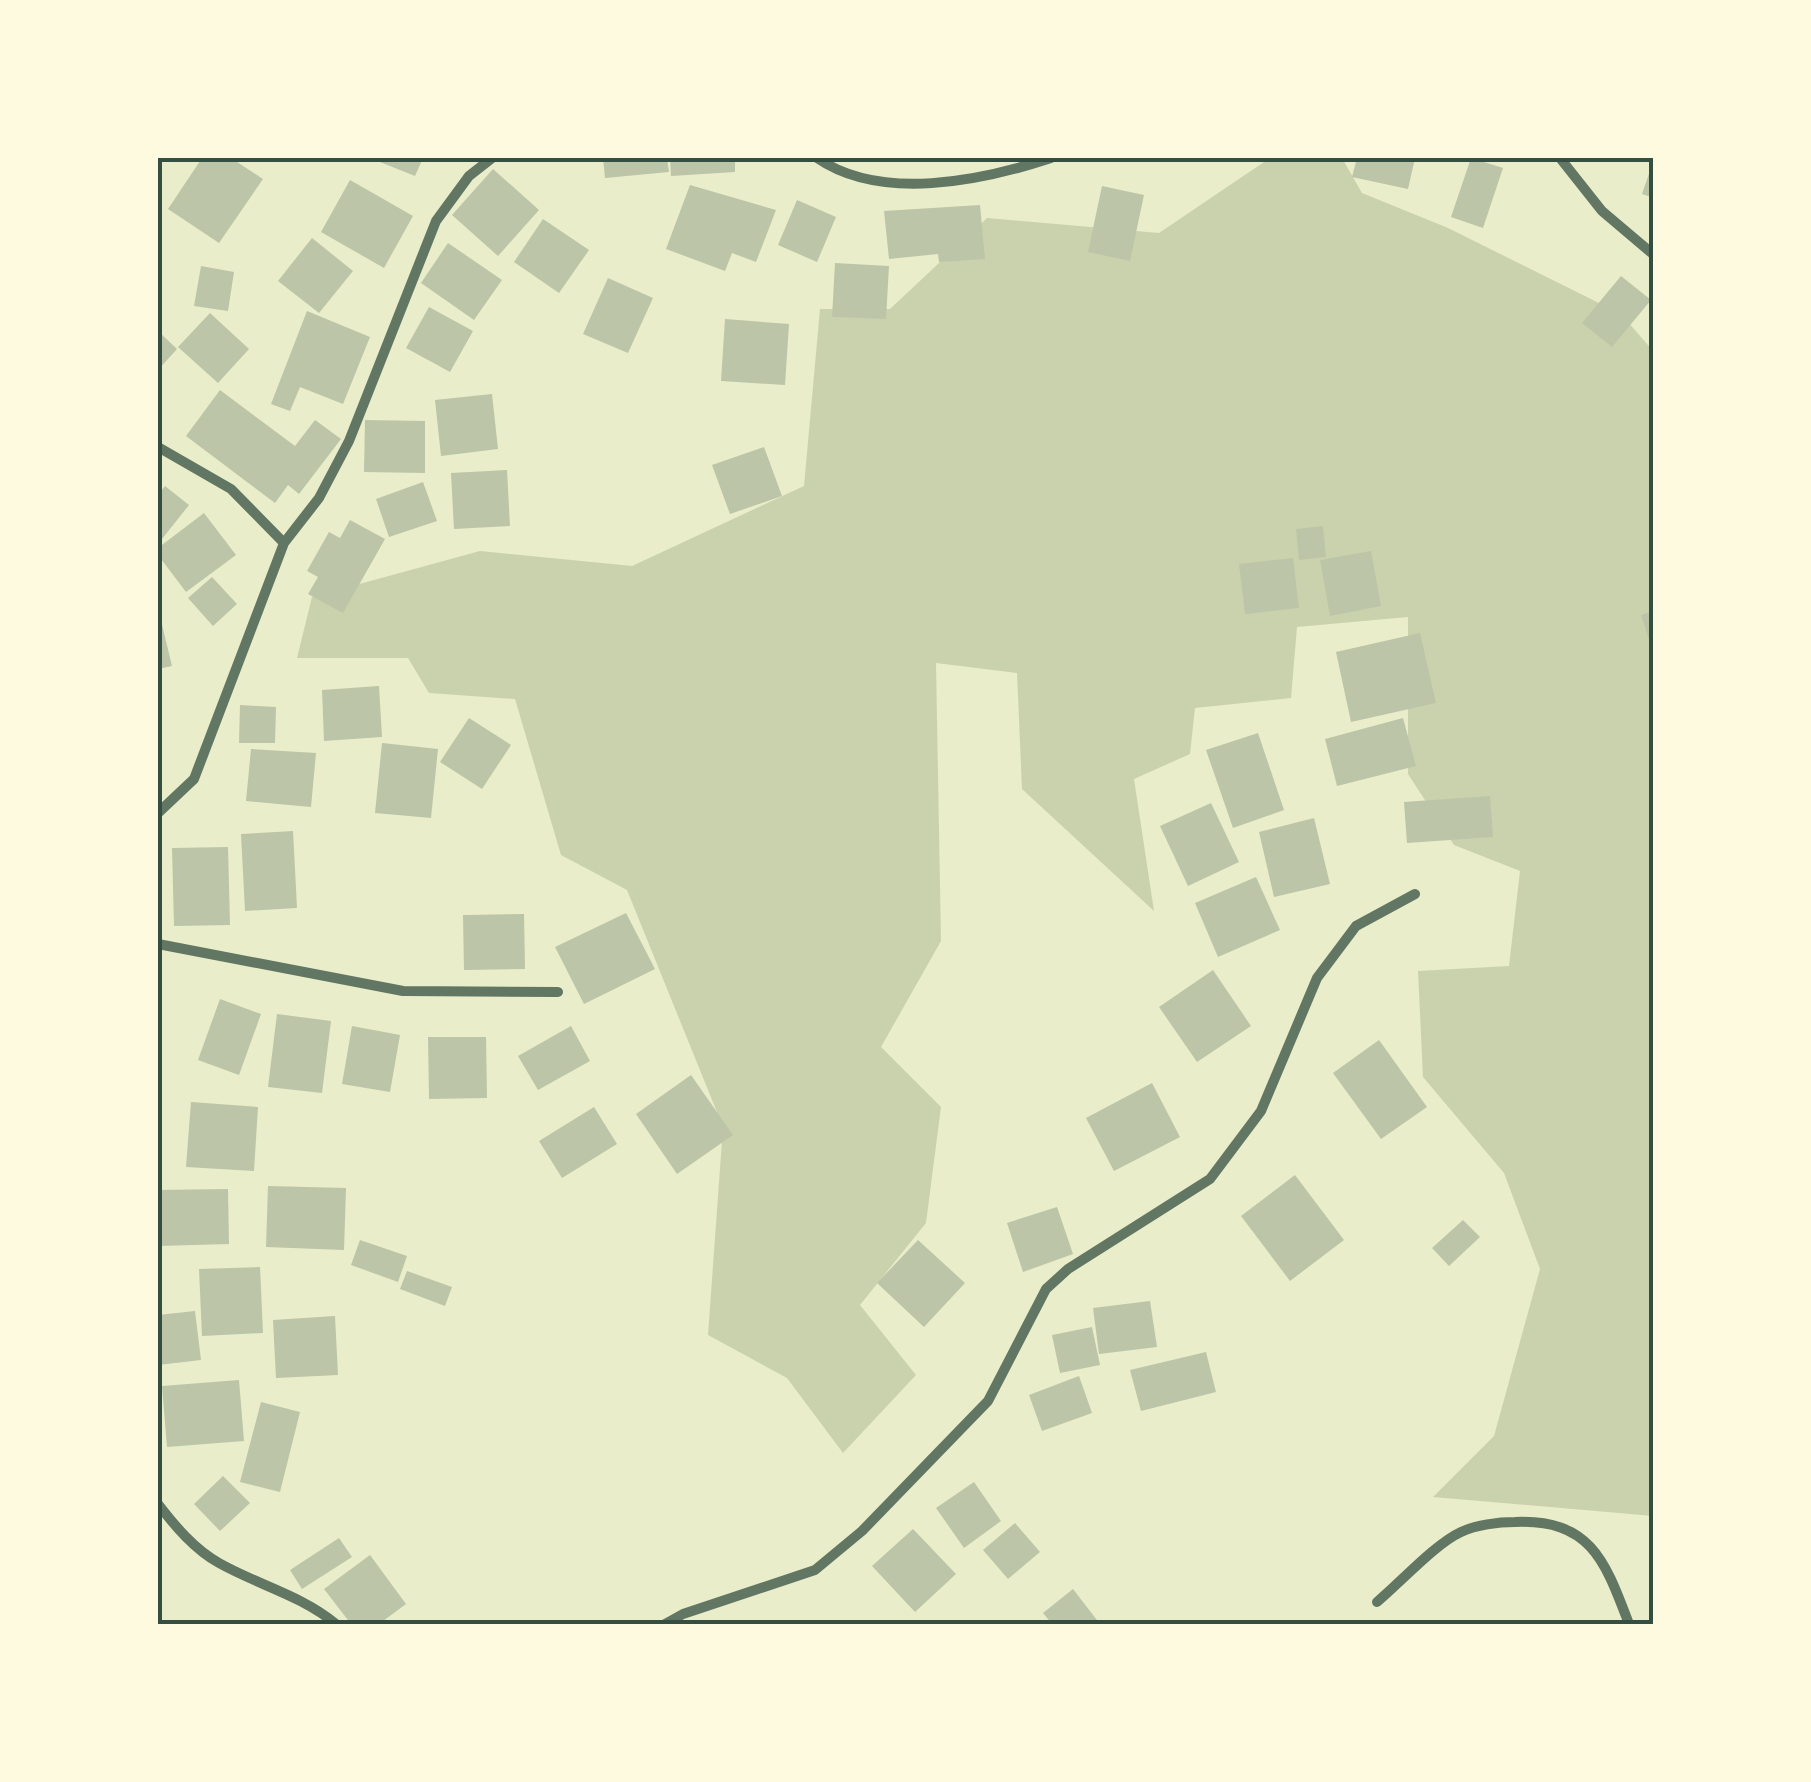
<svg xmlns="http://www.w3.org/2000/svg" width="1811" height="1782" font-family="Signika,sans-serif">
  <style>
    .green { fill: #cad2ad }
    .building { fill: #bcc5a7 }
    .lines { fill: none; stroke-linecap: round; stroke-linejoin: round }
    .minor { stroke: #617663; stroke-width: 10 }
    .neatline { fill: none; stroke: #344e41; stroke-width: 4 }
  </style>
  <rect width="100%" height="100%" fill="#e9edc9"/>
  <path class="green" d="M 1270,158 L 1342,158 L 1362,193 L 1448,228 L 1621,314 L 1654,352 L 1653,1516 L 1433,1497 L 1494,1436 L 1540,1269 L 1504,1173 L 1423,1077 L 1418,971 L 1509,966 L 1520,871 L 1454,845 L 1408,774 L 1408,617 L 1297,627 L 1291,698 L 1195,708 L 1190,754 L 1134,779 L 1154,911 L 1022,789 L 1017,673 L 936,663 L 941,941 L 881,1047 L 941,1107 L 926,1223 L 860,1305 L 916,1375 L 843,1453 L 787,1378 L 708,1335 L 723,1127 L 627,890 L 561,855 L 515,699 L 429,693 L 408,658 L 297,658 L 312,597 L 480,551 L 632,566 L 804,486 L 820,309 L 890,309 L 987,218 L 1159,233 Z"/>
  <path class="building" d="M 202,158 L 231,158 L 263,179 L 219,243 L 168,209 Z
    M 370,158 L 423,158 L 415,176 Z
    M 603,158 L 667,158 L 669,172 L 605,178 Z
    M 670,158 L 735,158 L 735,172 L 671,176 Z
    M 1357,158 L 1415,158 L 1408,189 L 1352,177 Z
    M 1471,158 L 1503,168 L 1483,228 L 1451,217 Z
    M 1653,162 L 1654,162 L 1654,198 L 1642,194 Z
    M 493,169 L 539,210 L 498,256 L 452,215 Z
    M 350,180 L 413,216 L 384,268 L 321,232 Z
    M 690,185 L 776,210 L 756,262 L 732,253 L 725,271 L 666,249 Z
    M 1102,186 L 1144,195 L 1130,261 L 1088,252 Z
    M 797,200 L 836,217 L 817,262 L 778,245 Z
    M 980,205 L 985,259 L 939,262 L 938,254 L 889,259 L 884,211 Z
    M 543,219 L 589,250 L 559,293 L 514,262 Z
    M 312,238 L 353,271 L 319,313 L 278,281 Z
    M 448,243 L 502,280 L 474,320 L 421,283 Z
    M 835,263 L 889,266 L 886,319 L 832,317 Z
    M 201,266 L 234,272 L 228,311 L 194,306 Z
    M 1621,276 L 1651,300 L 1612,347 L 1582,323 Z
    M 608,278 L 653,298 L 628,353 L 583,334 Z
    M 429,307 L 473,331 L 450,372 L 406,348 Z
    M 307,311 L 370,337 L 343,404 L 300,387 L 290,411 L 271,404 Z
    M 210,313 L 249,349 L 218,383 L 178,347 Z
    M 725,319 L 789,324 L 785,385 L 721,381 Z
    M 158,331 L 177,349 L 158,370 Z
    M 220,390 L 295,446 L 315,420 L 341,439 L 299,494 L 288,485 L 275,503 L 186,436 Z
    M 492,394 L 498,449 L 441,456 L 435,400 Z
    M 365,420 L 425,421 L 425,473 L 364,472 Z
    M 764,447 L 782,496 L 730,514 L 712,465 Z
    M 507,470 L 510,526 L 454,529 L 451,473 Z
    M 423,482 L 437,521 L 389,537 L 376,499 Z
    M 165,486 L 189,505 L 158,544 L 158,495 Z
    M 204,513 L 236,555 L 186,592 L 158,555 L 158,548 Z
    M 350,520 L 385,539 L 343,613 L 308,594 L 318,577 L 307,571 L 329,532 L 340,538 Z
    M 1323,526 L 1326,557 L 1299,560 L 1296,529 Z
    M 1371,551 L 1381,606 L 1330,616 L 1320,560 Z
    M 1293,558 L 1299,608 L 1245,614 L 1239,564 Z
    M 212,577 L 237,604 L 213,626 L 188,598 Z
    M 1654,611 L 1654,652 L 1653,652 L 1641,615 Z
    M 159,612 L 172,666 L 158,669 L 158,613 Z
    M 1420,633 L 1436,703 L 1351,722 L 1336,652 Z
    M 379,686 L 382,737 L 324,741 L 322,690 Z
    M 240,705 L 276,707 L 275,743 L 239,743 Z
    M 469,718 L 511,745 L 482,789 L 440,762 Z
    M 1403,718 L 1416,766 L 1337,786 L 1325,739 Z
    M 1258,733 L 1284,810 L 1233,828 L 1206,750 Z
    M 382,743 L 438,749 L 431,818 L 375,813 Z
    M 251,749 L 316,753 L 311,807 L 246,801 Z
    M 1490,796 L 1493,837 L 1407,843 L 1404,802 Z
    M 1211,803 L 1239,862 L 1188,886 L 1160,826 Z
    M 1314,818 L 1330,884 L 1274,897 L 1259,832 Z
    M 293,831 L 297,908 L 245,911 L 241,834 Z
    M 228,847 L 230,925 L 174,926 L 172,848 Z
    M 1256,877 L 1280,930 L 1218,957 L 1195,903 Z
    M 626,913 L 655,969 L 584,1004 L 555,947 Z
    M 524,914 L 525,969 L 464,970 L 463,915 Z
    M 1213,970 L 1251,1026 L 1197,1062 L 1159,1007 Z
    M 220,999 L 261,1014 L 239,1075 L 198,1060 Z
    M 277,1014 L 331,1021 L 322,1093 L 268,1087 Z
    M 352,1026 L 400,1035 L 390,1092 L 342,1084 Z
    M 571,1026 L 590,1061 L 538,1090 L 518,1056 Z
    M 428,1037 L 486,1037 L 487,1098 L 429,1099 Z
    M 1379,1040 L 1427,1107 L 1381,1139 L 1333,1073 Z
    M 691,1075 L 733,1135 L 677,1174 L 636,1114 Z
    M 1152,1083 L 1180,1137 L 1114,1171 L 1086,1118 Z
    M 191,1102 L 258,1107 L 254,1171 L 186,1167 Z
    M 594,1107 L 617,1144 L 562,1178 L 539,1141 Z
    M 1295,1175 L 1344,1240 L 1290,1281 L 1241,1216 Z
    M 268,1186 L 346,1188 L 344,1250 L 266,1247 Z
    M 228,1189 L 229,1244 L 158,1246 L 158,1190 Z
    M 1057,1207 L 1073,1254 L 1023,1272 L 1007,1223 Z
    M 1463,1220 L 1480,1237 L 1449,1266 L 1432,1248 Z
    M 360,1240 L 407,1256 L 398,1282 L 351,1265 Z
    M 918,1240 L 965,1283 L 924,1327 L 877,1283 Z
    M 260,1267 L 263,1333 L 202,1336 L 199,1269 Z
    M 407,1271 L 452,1287 L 445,1306 L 400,1289 Z
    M 1150,1301 L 1157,1347 L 1099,1354 L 1093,1308 Z
    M 195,1311 L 201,1360 L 158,1365 L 158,1315 Z
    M 335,1316 L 338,1375 L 276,1378 L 273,1320 Z
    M 1092,1327 L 1100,1365 L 1060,1373 L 1052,1335 Z
    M 1206,1352 L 1216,1392 L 1141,1411 L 1130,1370 Z
    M 1079,1376 L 1092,1413 L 1042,1431 L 1029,1395 Z
    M 239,1380 L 244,1441 L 167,1447 L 162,1386 Z
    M 261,1402 L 300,1412 L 280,1492 L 240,1482 Z
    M 223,1476 L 250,1503 L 220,1531 L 194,1504 Z
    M 974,1482 L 1001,1521 L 964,1548 L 936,1508 Z
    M 1015,1523 L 1040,1552 L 1008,1579 L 983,1550 Z
    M 913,1529 L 956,1574 L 915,1612 L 872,1566 Z
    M 339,1538 L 352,1557 L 302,1589 L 290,1570 Z
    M 370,1555 L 406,1604 L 379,1624 L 351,1624 L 324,1589 Z
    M 1073,1589 L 1100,1624 L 1052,1624 L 1043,1613 Z"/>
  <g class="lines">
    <path class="minor" d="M 817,158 C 881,202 981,181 1051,158
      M 1560,158 L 1602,211 L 1654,255
      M 158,447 L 231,489 L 284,543
      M 158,813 L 194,779 L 284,543 L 319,498 L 349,441 L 436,221 L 469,176 L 492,158
      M 158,944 L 403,991 L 558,992
      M 158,1504 C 175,1526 194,1549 219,1563 C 258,1585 301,1595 336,1624
      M 1377,1602 C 1401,1582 1435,1544 1461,1532 C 1476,1525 1498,1522 1515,1522 C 1591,1519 1605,1561 1629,1624
      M 665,1624 L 683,1614 L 815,1570 L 862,1531 L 988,1401 L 1046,1289 L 1068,1269 L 1210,1179 L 1261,1111 L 1317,978 L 1356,926 L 1415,894"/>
  </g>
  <rect width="1811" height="1782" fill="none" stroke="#fefae0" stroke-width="320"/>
  <rect x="160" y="160" width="1491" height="1462" class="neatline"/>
</svg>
